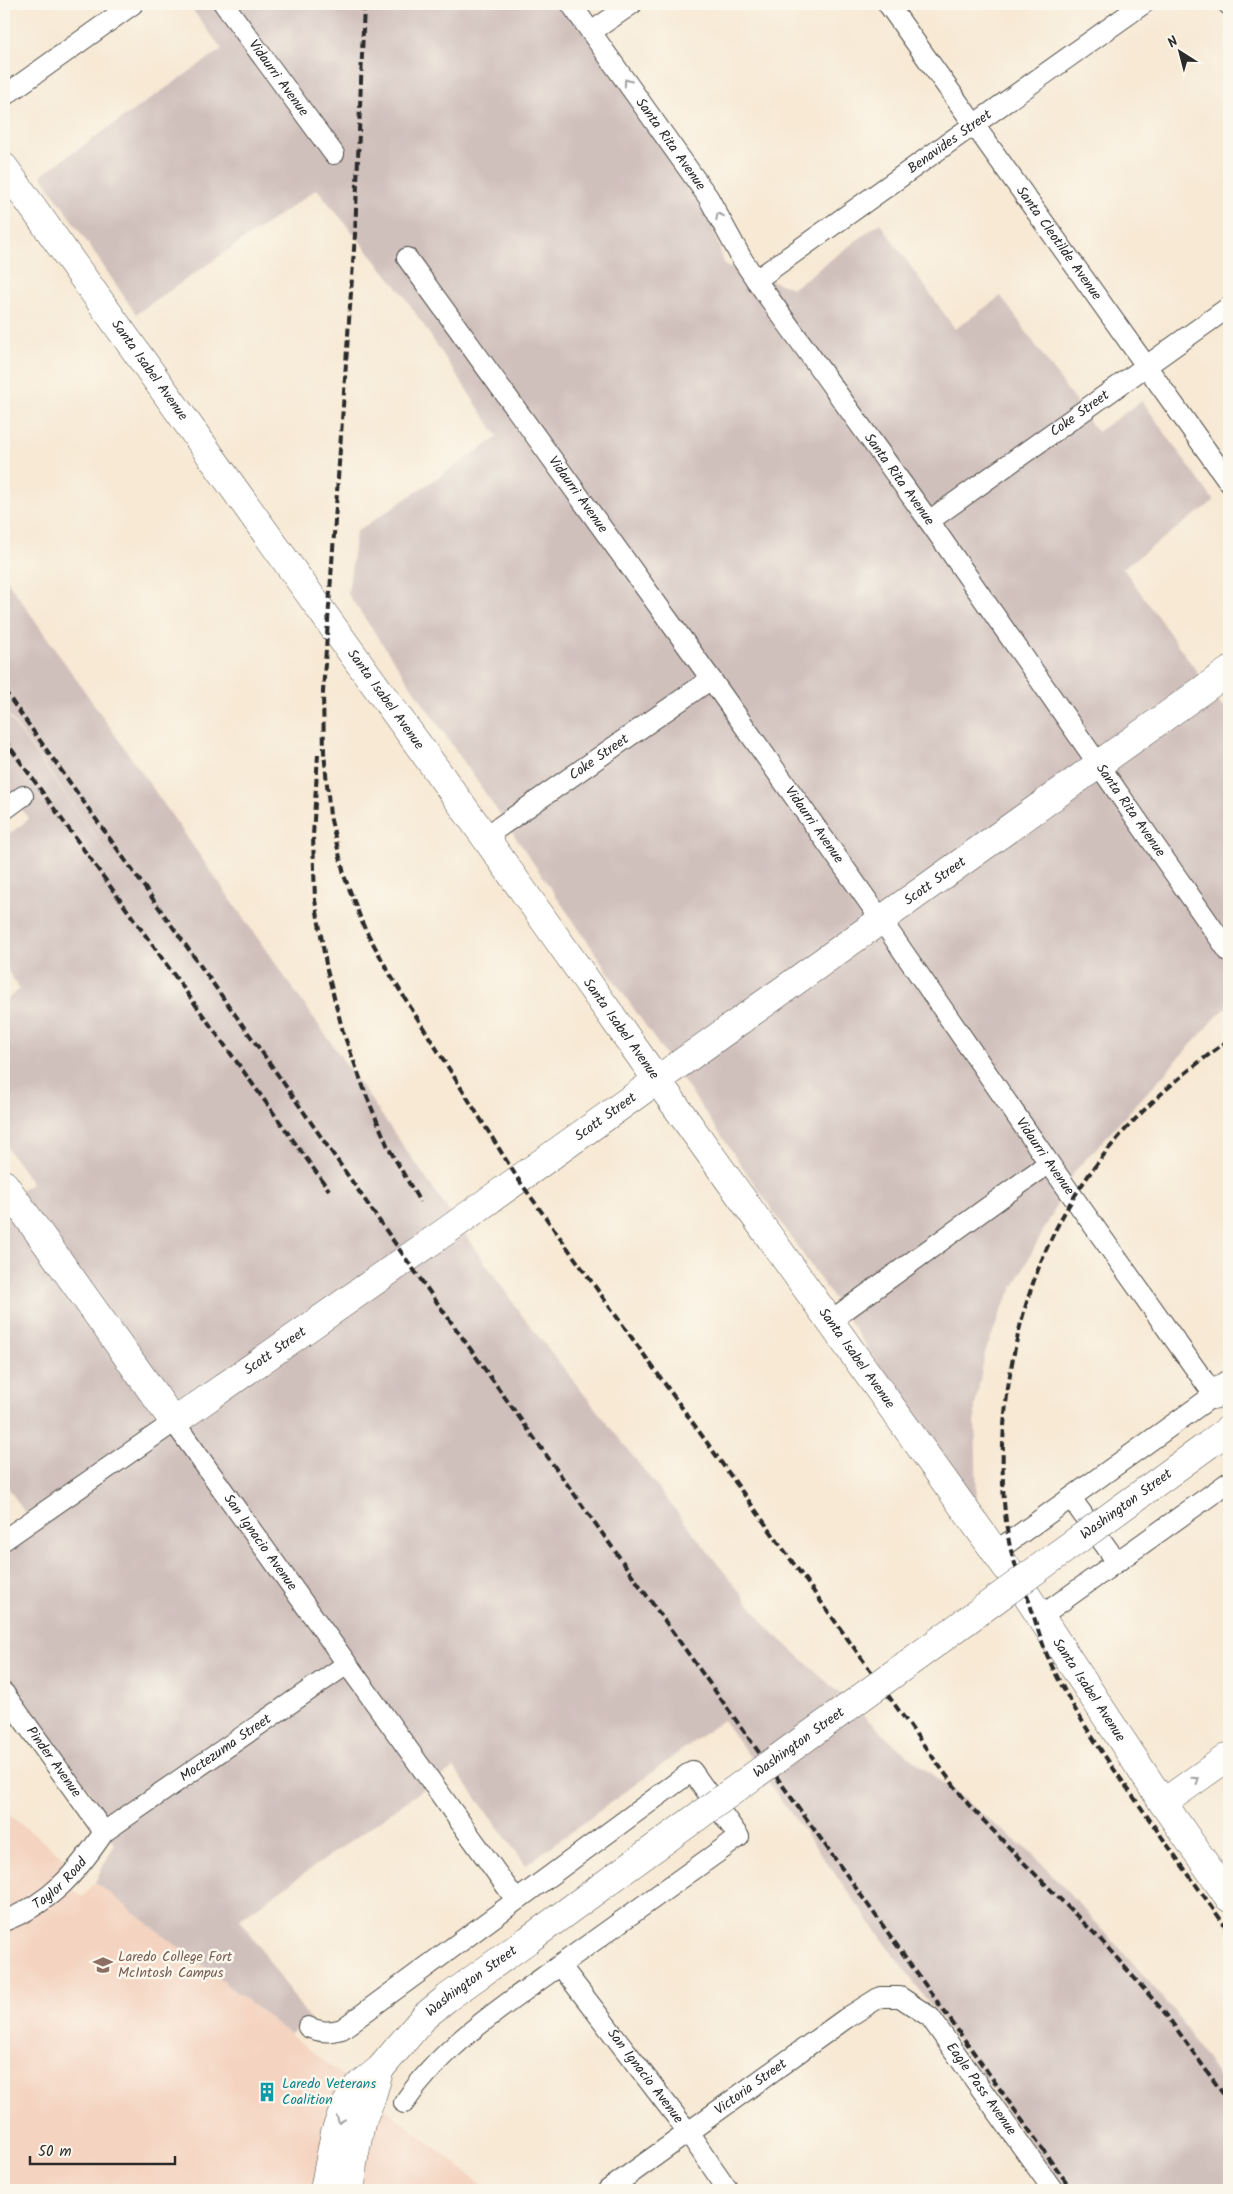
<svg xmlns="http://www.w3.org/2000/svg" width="1233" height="2194" font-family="Kalam,sans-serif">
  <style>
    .built { fill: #f4d3c0 }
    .industrial { fill: #d0c0bc }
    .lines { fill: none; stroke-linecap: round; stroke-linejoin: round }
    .street-casing { stroke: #4a4844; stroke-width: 22 }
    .secondary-casing { stroke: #4a4844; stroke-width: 29 }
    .street { stroke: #fff; stroke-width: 20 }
    .secondary { stroke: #fff; stroke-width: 28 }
    .rail { stroke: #2b2b2b; stroke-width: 4; stroke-dasharray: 8 4; stroke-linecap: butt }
    .secondary-bridge-casing { stroke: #4a4844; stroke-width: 29; stroke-linecap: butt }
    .secondary-bridge { stroke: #fff; stroke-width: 28 }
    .oneway { stroke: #a0a0a0 }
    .labels { text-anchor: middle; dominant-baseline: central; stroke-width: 5; stroke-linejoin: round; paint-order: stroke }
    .street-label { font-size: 14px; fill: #2b2b2b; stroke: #fbf7ec }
    .education-label { font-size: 14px; fill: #785e54; stroke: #fbf7ec; text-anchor: start }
    .culture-label { font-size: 14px; fill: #0d838f; stroke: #fbf7ec; text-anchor: start }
  </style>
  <rect width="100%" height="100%" fill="#fbf7ec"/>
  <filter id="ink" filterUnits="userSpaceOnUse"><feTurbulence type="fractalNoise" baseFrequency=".02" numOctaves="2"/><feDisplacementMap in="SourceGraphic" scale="10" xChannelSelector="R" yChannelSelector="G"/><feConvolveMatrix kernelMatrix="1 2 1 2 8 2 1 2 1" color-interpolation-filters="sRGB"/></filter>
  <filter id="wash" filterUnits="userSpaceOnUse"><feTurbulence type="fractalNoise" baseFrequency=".0096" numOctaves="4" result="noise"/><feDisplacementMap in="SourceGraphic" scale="20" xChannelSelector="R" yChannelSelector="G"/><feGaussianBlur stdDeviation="1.12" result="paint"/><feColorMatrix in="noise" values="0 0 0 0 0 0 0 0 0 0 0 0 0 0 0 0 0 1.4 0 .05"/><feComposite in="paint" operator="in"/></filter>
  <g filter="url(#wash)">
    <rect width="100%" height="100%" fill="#f7e9d4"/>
    <path class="built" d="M 4,1811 L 66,1859 L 54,1875 L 83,1897 L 95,1882 L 489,2190 L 4,2190 Z"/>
    <path class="industrial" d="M 188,4 L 563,4 L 704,199 L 725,266 L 793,288 L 880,223 L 955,329 L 1001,296 L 1097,432 L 1142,401 L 1214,501 L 1123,568 L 1222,707 L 1229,703 L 1229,1006 L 1223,1010 L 1075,1171 L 1003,1307 L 985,1353 L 975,1407 L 977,1507 L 348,594 L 356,532 L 498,437 L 402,293 L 317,189 L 136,314 L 41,175 L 222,49 Z
      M 4,576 L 521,1314 L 769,1629 L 901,1750 L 1035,1856 L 1133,1963 L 1173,2010 L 1229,2092 L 1229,2190 L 1065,2190 L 723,1720 L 526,1865 L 454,1768 L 240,1919 L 310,2020 L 290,2034 L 95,1882 L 114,1845 L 95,1799 L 4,1669 L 4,1553 L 36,1529 L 4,1482 L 4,1203 L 32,1183 L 4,1144 L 4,1001 L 20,989 L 4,966 L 4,838 L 29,819 L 4,784 L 4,710 L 145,907 L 4,708 Z"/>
  </g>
  <g filter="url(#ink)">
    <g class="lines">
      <defs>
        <g id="street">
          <path id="s1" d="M 224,4 L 334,154"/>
          <path id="s2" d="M 571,4 L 708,197 L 742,259 L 756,280 L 929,521 L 1229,952"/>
          <path id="s3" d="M 888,4 L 1229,482"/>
          <path d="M 1228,4 L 1229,5"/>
          <path d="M 591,32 L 632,4"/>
          <path d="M 4,96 L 133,4"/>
          <path id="s4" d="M 407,258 L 711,679 L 882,921 L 1049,1163 L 1214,1395 L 995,1552"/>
          <path id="s5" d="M 756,280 L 1143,4"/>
          <path id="s6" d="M 929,521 L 1229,307"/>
          <path d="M 4,810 L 23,796"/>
          <path id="s7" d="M 485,837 L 711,679"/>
          <path d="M 830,1321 L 1049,1163"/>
          <path d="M 1071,1498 L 1117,1562"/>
          <path id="s8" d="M 4,1540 L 174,1422 L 516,1900"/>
          <path d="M 1041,1616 L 1229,1482"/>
          <path id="s9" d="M 4,1693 L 104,1832"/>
          <path id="s10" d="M 4,1921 C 51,1903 77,1872 104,1832 L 347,1664"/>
          <path id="s11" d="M 560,1965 L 688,2132 L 728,2190"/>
          <path d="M 308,2027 C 320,2032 329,2033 342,2029 L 692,1771 L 739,1837 C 680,1879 622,1921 563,1963 C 505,2005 445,2043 404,2103"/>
          <path id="s12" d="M 608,2190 L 845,2019 L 880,1997 L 900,1997 L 930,2017 L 1053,2190"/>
        </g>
        <g id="secondary">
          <path id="s13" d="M 4,167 L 328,620 L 485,837 L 657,1080 L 1027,1596 L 1163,1803 L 1229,1898"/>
          <path id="s14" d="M 4,1184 L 174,1422 L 442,1234 L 1229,671"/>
          <path d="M 1214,1395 L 1229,1384"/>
          <path d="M 1208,1445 L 1229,1429"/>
          <path d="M 1163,1803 L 1229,1756"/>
          <path id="s15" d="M 324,2190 L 335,2132 L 345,2106 L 356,2088 L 380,2069 L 425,2016 L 447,1998 L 528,1940"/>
          <path d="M 351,2190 L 353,2163 L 361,2123 L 371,2099 L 380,2069"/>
        </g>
      </defs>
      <use href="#street" class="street-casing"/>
      <use href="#secondary" class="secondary-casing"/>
      <use href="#street" class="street"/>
      <use href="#secondary" class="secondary"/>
      <path class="rail" d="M 364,4 L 355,235 L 323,692 L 324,752 L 330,816 L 345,878 L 364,927 L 391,976 L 518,1179 L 928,1751 L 968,1804 L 1022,1861 L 1101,1940 L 1165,2013 L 1229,2102
        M 4,690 L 271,1065 L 406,1259 L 1072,2190
        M 4,739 L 329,1190
        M 318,754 L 313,836 L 315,900 L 327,970 L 343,1032 L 367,1097 L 388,1147 L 420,1202
        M 1229,1040 C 1168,1083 1114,1133 1074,1197 C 1014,1291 990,1433 1009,1542 C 1013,1562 1022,1581 1029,1601 C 1035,1620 1041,1641 1049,1660 C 1071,1707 1100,1750 1130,1792 C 1163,1839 1196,1885 1229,1931"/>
      <defs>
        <g id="secondary-bridge">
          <path id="s16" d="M 528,1940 L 1208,1445"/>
        </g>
      </defs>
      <use href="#secondary-bridge" class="secondary-bridge-casing"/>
      <use href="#secondary-bridge" class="secondary-bridge"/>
    </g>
    <defs><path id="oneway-chevron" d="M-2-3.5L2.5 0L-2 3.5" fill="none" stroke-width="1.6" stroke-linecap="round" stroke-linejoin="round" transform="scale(1.25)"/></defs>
    <g class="oneway">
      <use href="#oneway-chevron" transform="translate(627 82) rotate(-125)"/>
      <use href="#oneway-chevron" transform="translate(719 216) rotate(-118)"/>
      <use href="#oneway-chevron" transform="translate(1196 1780) rotate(-35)"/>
      <use href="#oneway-chevron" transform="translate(340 2120) rotate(112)"/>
    </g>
  </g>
  <defs>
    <symbol id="university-bare" viewBox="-9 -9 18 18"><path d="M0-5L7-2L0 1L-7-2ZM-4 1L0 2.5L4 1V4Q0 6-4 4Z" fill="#8d6e63" stroke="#fbf7ec" stroke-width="2.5" paint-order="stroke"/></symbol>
    <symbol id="building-bare" viewBox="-9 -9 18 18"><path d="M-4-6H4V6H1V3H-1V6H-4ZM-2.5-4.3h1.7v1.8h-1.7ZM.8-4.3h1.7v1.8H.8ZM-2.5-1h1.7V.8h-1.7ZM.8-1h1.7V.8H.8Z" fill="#0f9aa8" stroke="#fbf7ec" stroke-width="2.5" paint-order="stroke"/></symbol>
  </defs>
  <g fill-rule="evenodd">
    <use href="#university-bare" x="89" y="1951" width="28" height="28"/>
    <use href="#building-bare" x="253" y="2078" width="28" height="28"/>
  </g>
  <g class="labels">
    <g class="street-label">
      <text stroke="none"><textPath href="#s1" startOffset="92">Vidaurri Avenue</textPath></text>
      <text stroke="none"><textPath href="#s5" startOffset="238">Benavides Street</textPath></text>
      <text stroke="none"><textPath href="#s2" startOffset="172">Santa Rita Avenue</textPath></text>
      <text stroke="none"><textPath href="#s3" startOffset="294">Santa Cleotilde Avenue</textPath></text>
      <text stroke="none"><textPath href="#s13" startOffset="250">Santa Isabel Avenue</textPath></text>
      <text stroke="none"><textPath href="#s6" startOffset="185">Coke Street</textPath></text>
      <text stroke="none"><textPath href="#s2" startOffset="578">Santa Rita Avenue</textPath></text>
      <text stroke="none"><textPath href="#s4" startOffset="292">Vidaurri Avenue</textPath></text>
      <text stroke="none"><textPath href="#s13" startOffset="655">Santa Isabel Avenue</textPath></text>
      <text stroke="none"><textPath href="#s7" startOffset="139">Coke Street</textPath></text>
      <text stroke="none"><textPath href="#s2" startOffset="982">Santa Rita Avenue</textPath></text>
      <text stroke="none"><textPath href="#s4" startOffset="698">Vidaurri Avenue</textPath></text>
      <text stroke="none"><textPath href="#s14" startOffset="1226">Scott Street</textPath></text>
      <text stroke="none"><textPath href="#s13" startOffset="1060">Santa Isabel Avenue</textPath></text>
      <text stroke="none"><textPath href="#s14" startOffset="821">Scott Street</textPath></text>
      <text stroke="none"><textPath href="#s4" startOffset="1102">Vidaurri Avenue</textPath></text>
      <text stroke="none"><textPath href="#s14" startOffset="416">Scott Street</textPath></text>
      <text stroke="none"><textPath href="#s13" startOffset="1465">Santa Isabel Avenue</textPath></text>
      <text stroke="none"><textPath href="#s16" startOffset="740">Washington Street</textPath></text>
      <text stroke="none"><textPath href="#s8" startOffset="355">San Ignacio Avenue</textPath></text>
      <text stroke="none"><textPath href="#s13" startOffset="1870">Santa Isabel Avenue</textPath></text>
      <text stroke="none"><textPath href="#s16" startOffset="335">Washington Street</textPath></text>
      <text stroke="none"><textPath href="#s10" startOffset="284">Moctezuma Street</textPath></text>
      <text stroke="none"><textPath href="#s9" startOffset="85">Pinder Avenue</textPath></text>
      <text stroke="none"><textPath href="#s10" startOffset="68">Taylor Road</textPath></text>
      <text stroke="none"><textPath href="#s15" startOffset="266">Washington Street</textPath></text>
      <text stroke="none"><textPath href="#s11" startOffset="140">San Ignacio Avenue</textPath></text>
      <text stroke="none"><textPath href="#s12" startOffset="176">Victoria Street</textPath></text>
      <text stroke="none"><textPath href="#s12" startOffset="478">Eagle Pass Avenue</textPath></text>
    </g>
    <g class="education-label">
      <text x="118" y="1957">Laredo College Fort<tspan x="118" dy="16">McIntosh Campus</tspan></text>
    </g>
    <g class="culture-label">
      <text x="282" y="2084">Laredo Veterans<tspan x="282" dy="16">Coalition</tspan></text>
    </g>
  </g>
  <rect width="1233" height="2194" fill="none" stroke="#fbf7ec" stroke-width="20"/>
  <g transform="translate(1180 52) rotate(324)" stroke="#fbf7ec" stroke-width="4" paint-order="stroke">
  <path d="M0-4L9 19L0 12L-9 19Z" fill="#2b2b2b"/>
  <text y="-8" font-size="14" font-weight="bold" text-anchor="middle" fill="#2b2b2b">N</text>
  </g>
  <path d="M30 2156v8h145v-8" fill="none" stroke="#2b2b2b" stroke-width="2.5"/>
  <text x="38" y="2156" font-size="15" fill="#2b2b2b" stroke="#fbf7ec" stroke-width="4" paint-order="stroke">50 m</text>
</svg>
